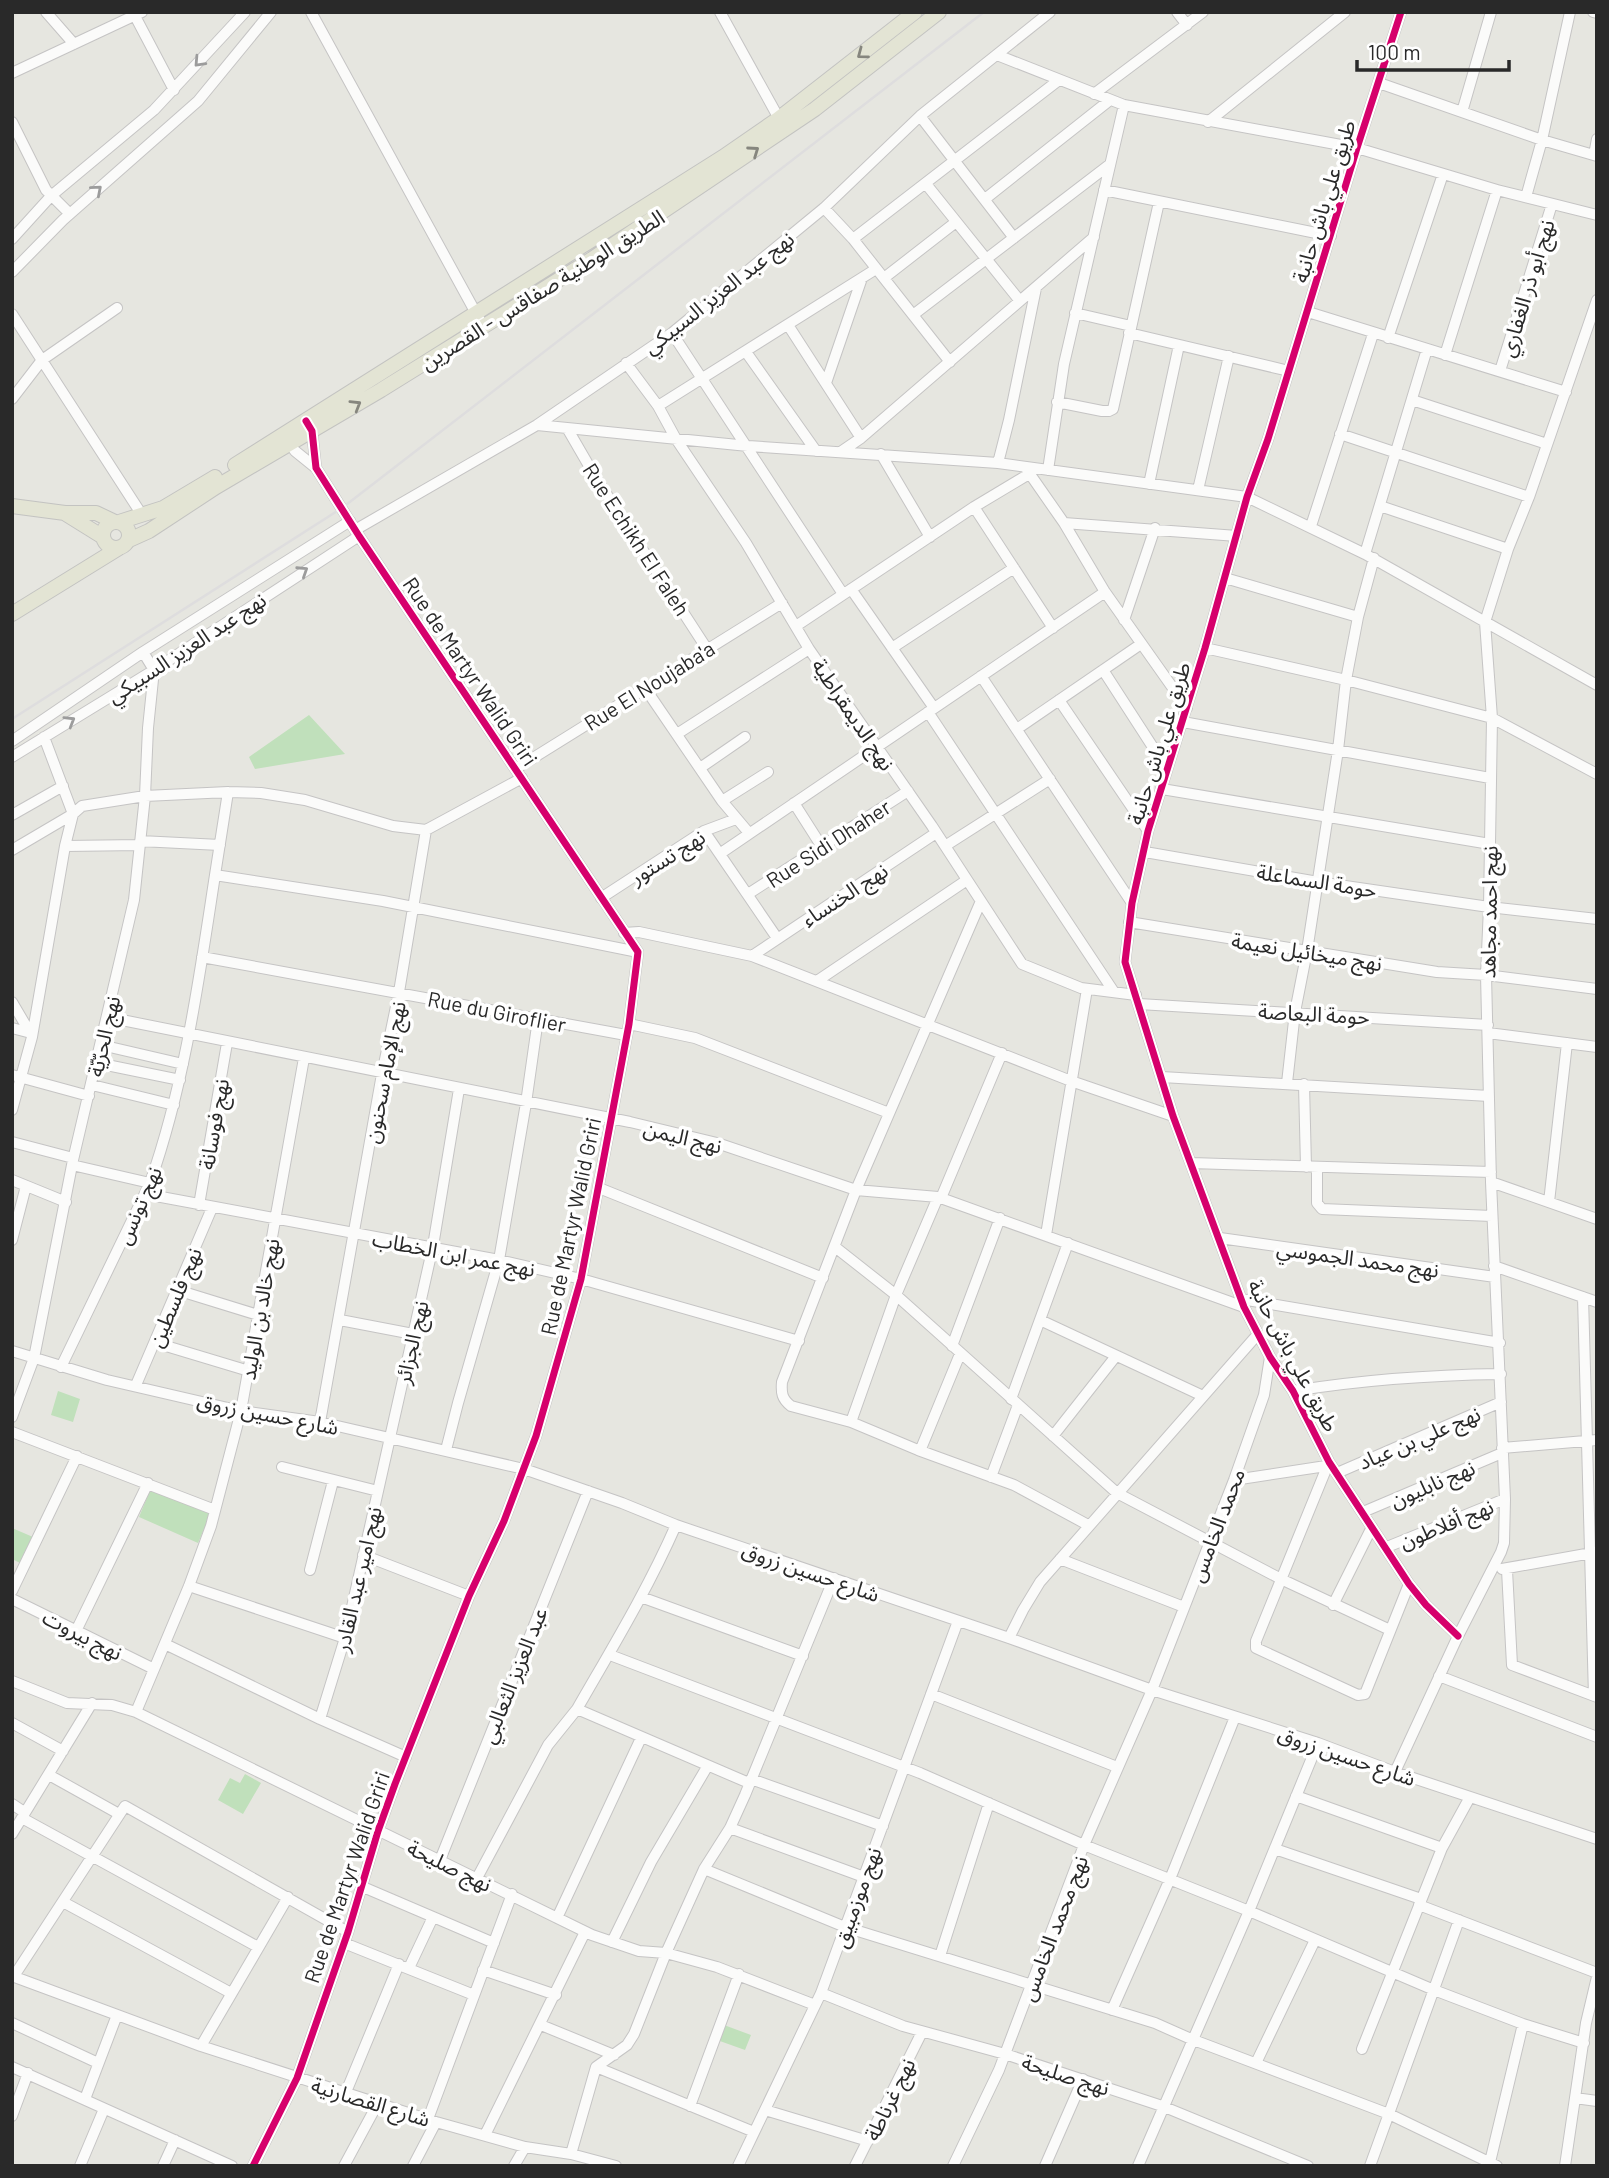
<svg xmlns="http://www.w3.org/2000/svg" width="1609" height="2178" font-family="Barlow,'Noto Sans Arabic',sans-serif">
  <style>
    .green { fill: #c0e0bb }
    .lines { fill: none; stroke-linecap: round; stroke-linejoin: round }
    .minor-casing { stroke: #c5c4c4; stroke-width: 12 }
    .major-casing { stroke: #c3c3c1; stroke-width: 16 }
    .minor { stroke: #fbfbfa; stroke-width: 10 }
    .major { stroke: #e3e4d4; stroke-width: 14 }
    .rail { stroke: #deddde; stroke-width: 2.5 }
    .cycleway-casing { stroke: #fff; stroke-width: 11 }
    .cycleway { stroke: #d6006c; stroke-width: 7 }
    .oneway { stroke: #86867e }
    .oneway2 { stroke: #9c9c9c }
    .labels { text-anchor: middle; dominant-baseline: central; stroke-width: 7; stroke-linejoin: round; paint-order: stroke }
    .street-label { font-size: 21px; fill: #292929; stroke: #fff }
  </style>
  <rect width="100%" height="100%" fill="#e6e6e0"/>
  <path class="green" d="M 309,715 L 345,754 L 255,769 L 249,757 Z
    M 58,1391 L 80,1399 L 73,1422 L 51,1415 Z
    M 151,1488 L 211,1513 L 198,1543 L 139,1517 Z
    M 12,1528 L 33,1537 L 20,1563 L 12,1559 Z
    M 245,1774 L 261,1783 L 243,1814 L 218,1800 L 230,1778 L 240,1783 Z
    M 724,2025 L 751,2035 L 745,2050 L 717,2040 Z"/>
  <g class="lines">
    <defs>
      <path id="minor" d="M 46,12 L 74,44
        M 311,12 L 483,326
        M 720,12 L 782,124
        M 1177,12 L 1187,25
        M 1401,12 L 1357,148 L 1268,439 L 1247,497 L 1205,648 L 1148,831 L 1132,903 L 1125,962 L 1173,1116 L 1244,1307 L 1270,1357 L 1293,1391 L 1329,1462 L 1409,1584 L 1426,1605 L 1458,1636
        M 1593,12 L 1597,13
        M 135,16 L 174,90
        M 997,55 L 1124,105 L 1357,148 L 1497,190 L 1597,215
        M 12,73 L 142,12
        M 1379,83 L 1542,140 L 1597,156
        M 1094,94 L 1203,12
        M 1462,112 L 1491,12
        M 920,116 L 1014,238
        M 12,122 L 46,190 L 70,214
        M 1208,122 L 1345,12
        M 1594,155 L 1597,139
        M 926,184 L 1020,301
        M 1104,190 L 1331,236
        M 1526,197 L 1542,140 L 1570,12
        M 985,199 L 1110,100
        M 824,208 L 853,239 L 950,362
        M 12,239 L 51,196 L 154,110 L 245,12
        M 853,239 L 1059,80
        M 12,272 L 63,220 L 198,101 L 271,12
        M 884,278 L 956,222
        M 1308,312 L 1566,392
        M 1075,313 L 1131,326
        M 12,314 L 142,515
        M 913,315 L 1109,165
        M 788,325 L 861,438
        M 672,333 L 843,594
        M 1129,333 L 1289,371
        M 1388,338 L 1443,174
        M 746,352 L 816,451
        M 1445,355 L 1497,190
        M 626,363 L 658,406 L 676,439 L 746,543 L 809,649 L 932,826 L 1022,964 L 1081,988 L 1136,995
        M 1500,371 L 1552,204
        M 826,383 L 862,278
        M 12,399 L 42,360 L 117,308
        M 1412,400 L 1547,444
        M 1057,402 L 1102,411 L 1109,411 L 1113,409 L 1159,202
        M 658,406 L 876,269
        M 537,425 L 748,446 L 998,463 L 1247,497 L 1365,554 L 1597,685
        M 567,428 L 596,478 L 707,649
        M 1340,434 L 1529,497
        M 287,440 L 295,451 L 316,468
        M 842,451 L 861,438 L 1094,237
        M 881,454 L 930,537
        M 998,463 L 1009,420 L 1036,288
        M 1025,467 L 1064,523 L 1105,592 L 1187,708
        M 1048,470 L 1064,364 L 1124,105
        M 1149,484 L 1179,345
        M 1198,490 L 1229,356
        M 1380,506 L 1508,549
        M 974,507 L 1053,628
        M 1064,523 L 1237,536
        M 1311,526 L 1373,334
        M 355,530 L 537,425 L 672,333 L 824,208 L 920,116 L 1050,12
        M 1365,554 L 1427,349
        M 1225,578 L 1358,617
        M 851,589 L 934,708
        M 1124,620 L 1155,528
        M 796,626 L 974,507 L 1029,474
        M 892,648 L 1014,568
        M 1205,648 L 1346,680 L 1492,718 L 1597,774
        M 1103,670 L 1167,769
        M 981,676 L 1132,903
        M 645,688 L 722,801 L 749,833
        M 1059,700 L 1148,831
        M 928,712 L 1114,992
        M 1183,722 L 1490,778
        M 1017,729 L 1141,644
        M 677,734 L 809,649
        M 12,741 L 143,652 L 350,521
        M 12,757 L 154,670 L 359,536
        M 517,768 L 782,603
        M 700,768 L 745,737
        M 1162,789 L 1490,844
        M 722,801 L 768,772
        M 794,803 L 822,847
        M 12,815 L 63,786
        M 704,831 L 777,938
        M 140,841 L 220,845
        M 65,846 L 140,845
        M 945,846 L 1050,779
        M 12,850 L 73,814 L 82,806 L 145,796 L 228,792 L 261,793 L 305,800 L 393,826 L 426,830
        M 1145,852 L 1318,882 L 1489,907 L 1597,919
        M 721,853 L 1105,592
        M 215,875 L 228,792
        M 748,894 L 908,791
        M 601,898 L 704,831 L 736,819
        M 981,901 L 856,1190 L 782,1382 C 781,1393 782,1399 791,1406 L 851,1422 L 918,1450 L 1014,1485 L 1088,1525
        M 1129,922 L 1437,972 L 1486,975 L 1597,989
        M 624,933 L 639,932 L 752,956 L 1071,1081 L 1173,1116
        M 752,956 L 936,833
        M 202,957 L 626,1035
        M 817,981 L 967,880
        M 12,1002 L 32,1036
        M 1139,1004 L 1488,1025
        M 107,1017 L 630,1122 L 717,1143 L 856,1190 L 938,1197 L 1244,1307
        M 629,1024 L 695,1038 L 889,1113
        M 12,1028 L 31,1033
        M 1488,1033 L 1597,1047
        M 101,1045 L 183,1064
        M 97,1063 L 180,1080
        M 12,1075 L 89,1096
        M 1162,1077 L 1489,1096
        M 1287,1083 L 1295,1012 L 1307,951 L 1338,750 L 1346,680 L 1358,617 L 1374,558
        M 1304,1084 L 1306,1167
        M 92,1085 L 174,1105
        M 12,1110 L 32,1037 L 65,846 L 73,814 L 44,737
        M 12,1142 L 73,1158
        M 1191,1163 L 1491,1172
        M 72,1165 L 150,1183
        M 1317,1167 L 1317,1203 L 1322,1209 L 1492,1216
        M 12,1180 L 66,1202
        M 1491,1182 L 1597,1219
        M 599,1188 L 823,1278
        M 145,1194 L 499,1260 L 581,1279 L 799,1341
        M 941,1198 L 1002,1053
        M 1549,1202 L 1567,1043
        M 199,1205 L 227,1043
        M 1046,1235 L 1087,989
        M 1220,1238 L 1495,1277
        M 12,1240 L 26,1186
        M 835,1247 L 896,1295 L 1117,1493 L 1283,1580 L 1390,1630
        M 1494,1266 L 1597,1302
        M 177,1290 L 258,1315
        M 1583,1297 L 1594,1696
        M 1241,1299 L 1500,1343
        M 340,1320 L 413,1334
        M 1040,1320 L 1203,1396
        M 156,1343 L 249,1371
        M 952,1346 L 1000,1218
        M 12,1351 L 107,1380 L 241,1411 L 320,1422 L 524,1469 L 622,1503 L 676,1525 L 1009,1638 L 1152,1690 L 1318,1743 L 1395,1772 L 1597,1839
        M 61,1367 L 150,1183 C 185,1083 199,979 215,875 L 383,901 L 638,952
        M 136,1385 L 212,1208
        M 1293,1391 C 1361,1380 1431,1375 1501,1374
        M 1011,1399 L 1068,1243
        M 12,1417 L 34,1358 L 73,1160 L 134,900 L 145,796 L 148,728 L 154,670 L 143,652
        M 320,1422 L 382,1074 L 399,992 L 426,830 L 522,778
        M 851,1422 L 896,1295 L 938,1197
        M 12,1432 L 215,1510
        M 1053,1436 L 1116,1356
        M 1502,1448 L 1597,1440
        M 446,1450 L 458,1403 L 499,1260 L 526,1103 L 538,1019
        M 920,1451 L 960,1354
        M 1329,1462 L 1256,1641 L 1256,1648 L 1358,1695 L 1365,1694 L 1409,1584
        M 282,1467 L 378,1491
        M 1337,1473 L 1501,1402
        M 991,1477 L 1018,1405
        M 1234,1480 L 1326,1466
        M 1363,1512 L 1502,1453
        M 676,1525 C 648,1589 612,1648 577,1709 L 749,1783
        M 1387,1547 L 1505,1499
        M 363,1555 L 469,1596
        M 1060,1559 L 1184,1607
        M 1502,1569 L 1597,1552
        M 310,1570 L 333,1481
        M 1507,1570 L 1512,1665 L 1597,1697
        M 189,1586 L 345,1638
        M 12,1591 L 77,1456
        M 641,1597 L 803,1656
        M 12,1599 L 154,1669
        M 1333,1605 L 1372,1527
        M 76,1631 L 148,1483
        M 1009,1638 L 1023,1610 L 1040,1582 L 1258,1334
        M 165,1644 L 320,1719 L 406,1757
        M 610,1655 L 920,1773 L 1084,1845 L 1249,1911 L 1434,1990 L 1523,2024 L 1584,2043
        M 1439,1676 L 1597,1737
        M 12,1681 L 67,1703 L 112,1705 L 136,1712 L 592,1935 L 639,1951 L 666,1953 L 717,1967 L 815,2005
        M 931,1694 L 1117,1767
        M 136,1712 L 189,1586 L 211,1526 L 241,1411 L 304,1058
        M 320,1719 L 345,1638 L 433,1246 L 459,1089
        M 12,1723 L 63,1751
        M 1395,1772 L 1458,1636 L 1501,1552 L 1504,1543 L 1505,1499 L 1491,1182 L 1486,975 L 1489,907 L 1492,718 L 1485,622 L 1508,549 L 1529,497 L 1597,300
        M 49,1775 L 119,1814
        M 751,1779 L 883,1826
        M 1296,1796 L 1442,1848 L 1362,2049
        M 12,1804 L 24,1812
        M 22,1818 L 258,1947
        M 730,1828 L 864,1877
        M 12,1834 L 92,1703
        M 1442,1848 L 1470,1797
        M 1275,1849 L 1421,1899
        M 440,1860 L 588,1491
        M 704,1869 L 845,1927 L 1155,2023 L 1191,2039 L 1389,2114 L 1497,2166
        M 477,1878 L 548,1745 L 577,1709
        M 363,1887 L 494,1943
        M 63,1902 L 231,1993
        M 1419,1905 L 1597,1973
        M 557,1918 L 641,1738
        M 612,1942 L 651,1862 L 707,1767
        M 344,1943 L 474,1995
        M 940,1956 L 989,1803
        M 409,1968 L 433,1917
        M 483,1970 L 556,1995
        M 12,1976 L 201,2046 L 436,2122 L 525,2147 L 571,2154 L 616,2166
        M 14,1976 L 125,1806 L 348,1932
        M 821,1993 L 903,2026 L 1005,2054 L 1162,2106 L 1308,2166
        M 1112,2010 L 1170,1879 L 1235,1717
        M 12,2023 L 98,2063
        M 541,2025 L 614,2055
        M 201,2046 L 288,1897
        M 1256,2063 L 1315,1940
        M 12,2067 L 232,2166
        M 596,2067 L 754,2132
        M 346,2092 L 399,1964
        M 1575,2098 L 1597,2101
        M 85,2099 L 117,2015
        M 690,2106 L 739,1974
        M 765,2110 L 868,2141
        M 12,2116 L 28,2073
        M 428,2119 L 512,1894
        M 485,2135 L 585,1932
        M 571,2154 L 596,2067 L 627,2045 L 634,2034 L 666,1953 L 704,1869 L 730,1828 L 745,1795 L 834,1578
        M 1490,2162 L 1523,2024
        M 80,2166 L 104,2109
        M 163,2166 L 175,2140
        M 253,2166 L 297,2078 L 348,1932 L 378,1831 L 395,1784 L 469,1596 L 504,1521 L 536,1436 L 581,1279 L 629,1024 L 638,952 L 359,536 L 316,468 L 312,431 L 309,425
        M 344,2166 L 378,2103
        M 413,2166 L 436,2122
        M 514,2166 L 525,2147
        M 738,2166 L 821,1993 L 958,1621
        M 855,2166 L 922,2032
        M 953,2166 L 999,2070 L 1084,1845 L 1152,1690 L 1234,1480 L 1264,1395 L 1270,1357
        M 1045,2166 L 1083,2079
        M 1138,2166 L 1249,1911 L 1318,1743
        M 1370,2166 L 1459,1920
        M 1565,2166 L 1586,2023 L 1597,1977"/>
      <path id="major" d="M 235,465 L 723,157 L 778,119 L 915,12
        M 12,506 L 65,513 L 96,513 L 115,522
        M 66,514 L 103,537
        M103 535a13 13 0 1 1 26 0a13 13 0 1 1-26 0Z
        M 119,522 L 163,508 L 215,477
        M 129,540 L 149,531 L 216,487 L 381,390 L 592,259 L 815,109 L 939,12
        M 12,614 L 119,548"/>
    </defs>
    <use href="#minor" class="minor-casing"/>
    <use href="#major" class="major-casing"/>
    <use href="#minor" class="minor"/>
    <use href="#major" class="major"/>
    <path class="rail" d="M 12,719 L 342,508 L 984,12"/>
    <defs>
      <path id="cycleway" d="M 1401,12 L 1357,148 L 1268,439 L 1247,497 L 1205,648 L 1148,831 L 1132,903 L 1125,962 L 1173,1116 L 1244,1307 L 1270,1357 L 1293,1391 L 1329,1462 L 1409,1584 L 1426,1605 L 1458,1636
        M 253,2166 L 297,2078 L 348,1932 L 378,1831 L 395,1784 L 469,1596 L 504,1521 L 536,1436 L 581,1279 L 629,1024 L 638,952 L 359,536 L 316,468 L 312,431 L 306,421"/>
    </defs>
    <use href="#cycleway" class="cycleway-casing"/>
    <use href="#cycleway" class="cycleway"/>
  </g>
  <defs><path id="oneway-chevron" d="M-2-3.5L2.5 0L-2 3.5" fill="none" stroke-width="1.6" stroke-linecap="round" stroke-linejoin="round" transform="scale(1.75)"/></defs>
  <g class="oneway">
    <use href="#oneway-chevron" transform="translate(862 54) rotate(143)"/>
    <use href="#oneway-chevron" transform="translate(754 151) rotate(-35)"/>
    <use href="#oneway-chevron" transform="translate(356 405) rotate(-31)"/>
  </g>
  <g class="oneway2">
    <use href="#oneway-chevron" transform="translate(199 62) rotate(133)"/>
    <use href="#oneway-chevron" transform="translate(97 190) rotate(-41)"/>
    <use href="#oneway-chevron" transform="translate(303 571) rotate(-33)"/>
    <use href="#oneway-chevron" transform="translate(70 721) rotate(-31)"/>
  </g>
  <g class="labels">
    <g class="street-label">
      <text transform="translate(1323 201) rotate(-73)">طريق علي باش حانبة</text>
      <text transform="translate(1526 288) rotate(-73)">نهج أبو ذر الغفاري</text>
      <text transform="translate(542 289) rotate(-32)">الطريق الوطنية صفاقس - القصرين</text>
      <text transform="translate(718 292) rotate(-38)">نهج عبد العزيز السبيكي</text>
      <text transform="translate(637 539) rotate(57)">Rue Echikh El Faleh</text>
      <text transform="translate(186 647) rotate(-33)">نهج عبد العزيز السبيكي</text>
      <text transform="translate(471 671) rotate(56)">Rue de Martyr Walid Griri</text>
      <text transform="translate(649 685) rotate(-32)">Rue El Noujaba'a</text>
      <text transform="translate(854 714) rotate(56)">نهج الديمقراطية</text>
      <text transform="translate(1158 743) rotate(-73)">طريق علي باش حانبة</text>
      <text transform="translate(828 843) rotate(-33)">Rue Sidi Dhaher</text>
      <text transform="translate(667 856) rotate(-32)">نهج تستور</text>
      <text transform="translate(1317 880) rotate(9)">حومة السماعلة</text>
      <text transform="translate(844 894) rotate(-33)">نهج الخنساء</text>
      <text transform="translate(1488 912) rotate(-89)">نهج احمد مجاهد</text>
      <text transform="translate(1307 951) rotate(9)">نهج ميخائيل نعيمة</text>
      <text transform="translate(497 1011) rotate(11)">Rue du Giroflier</text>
      <text transform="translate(1314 1013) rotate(3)">حومة البعاصة</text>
      <text transform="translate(103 1036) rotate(-77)">نهج الحرّيّة</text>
      <text transform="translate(384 1072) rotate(-79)">نهج الإمام سحنون</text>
      <text transform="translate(213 1124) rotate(-80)">نهج فوسانة</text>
      <text transform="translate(683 1136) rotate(14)">نهج اليمن</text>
      <text transform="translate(138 1205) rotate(-66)">نهج تونس</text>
      <text transform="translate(570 1226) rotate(-78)">Rue de Martyr Walid Griri</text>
      <text transform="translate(454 1253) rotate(11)">نهج عمر ابن الخطاب</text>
      <text transform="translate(1358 1258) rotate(8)">نهج محمد الجموسي</text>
      <text transform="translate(174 1297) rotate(-67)">نهج فلسطين</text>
      <text transform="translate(259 1309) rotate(-80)">نهج خالد بن الوليد</text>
      <text transform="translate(411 1342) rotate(-77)">نهج الجزائر</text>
      <text transform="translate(1294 1355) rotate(62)">طريق علي باش حانبة</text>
      <text transform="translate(268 1413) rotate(11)">شارع حسين زروق</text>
      <text transform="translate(1419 1437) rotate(-23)">نهج علي بن عياد</text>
      <text transform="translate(1432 1483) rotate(-23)">نهج نابليون</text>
      <text transform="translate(1446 1523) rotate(-22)">نهج أفلاطون</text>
      <text transform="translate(1216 1525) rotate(-69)">محمد الخامس</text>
      <text transform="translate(811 1571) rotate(19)">شارع حسين زروق</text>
      <text transform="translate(357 1579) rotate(-77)">نهج امير عبد القادر</text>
      <text transform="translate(83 1634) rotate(27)">نهج بيروت</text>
      <text transform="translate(513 1675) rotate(-68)">عبد العزيز الثعالبي</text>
      <text transform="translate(1347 1755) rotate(19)">شارع حسين زروق</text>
      <text transform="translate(450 1865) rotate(26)">نهج صليحة</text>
      <text transform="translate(346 1877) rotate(-71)">Rue de Martyr Walid Griri</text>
      <text transform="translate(856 1897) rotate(-70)">نهج موزمبيق</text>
      <text transform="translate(1053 1928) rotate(-69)">نهج محمد الخامس</text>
      <text transform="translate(1066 2074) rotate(18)">نهج صليحة</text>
      <text transform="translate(889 2099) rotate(-64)">نهج غرناطة</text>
      <text transform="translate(371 2101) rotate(17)">شارع القصارنية</text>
    </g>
  </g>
  <rect width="1609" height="2178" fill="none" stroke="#292929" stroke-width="28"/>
  <path d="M1357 60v10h152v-10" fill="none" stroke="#292929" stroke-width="3.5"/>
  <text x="1368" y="60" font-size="21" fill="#292929" stroke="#ffffff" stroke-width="5" paint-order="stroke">100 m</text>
</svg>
